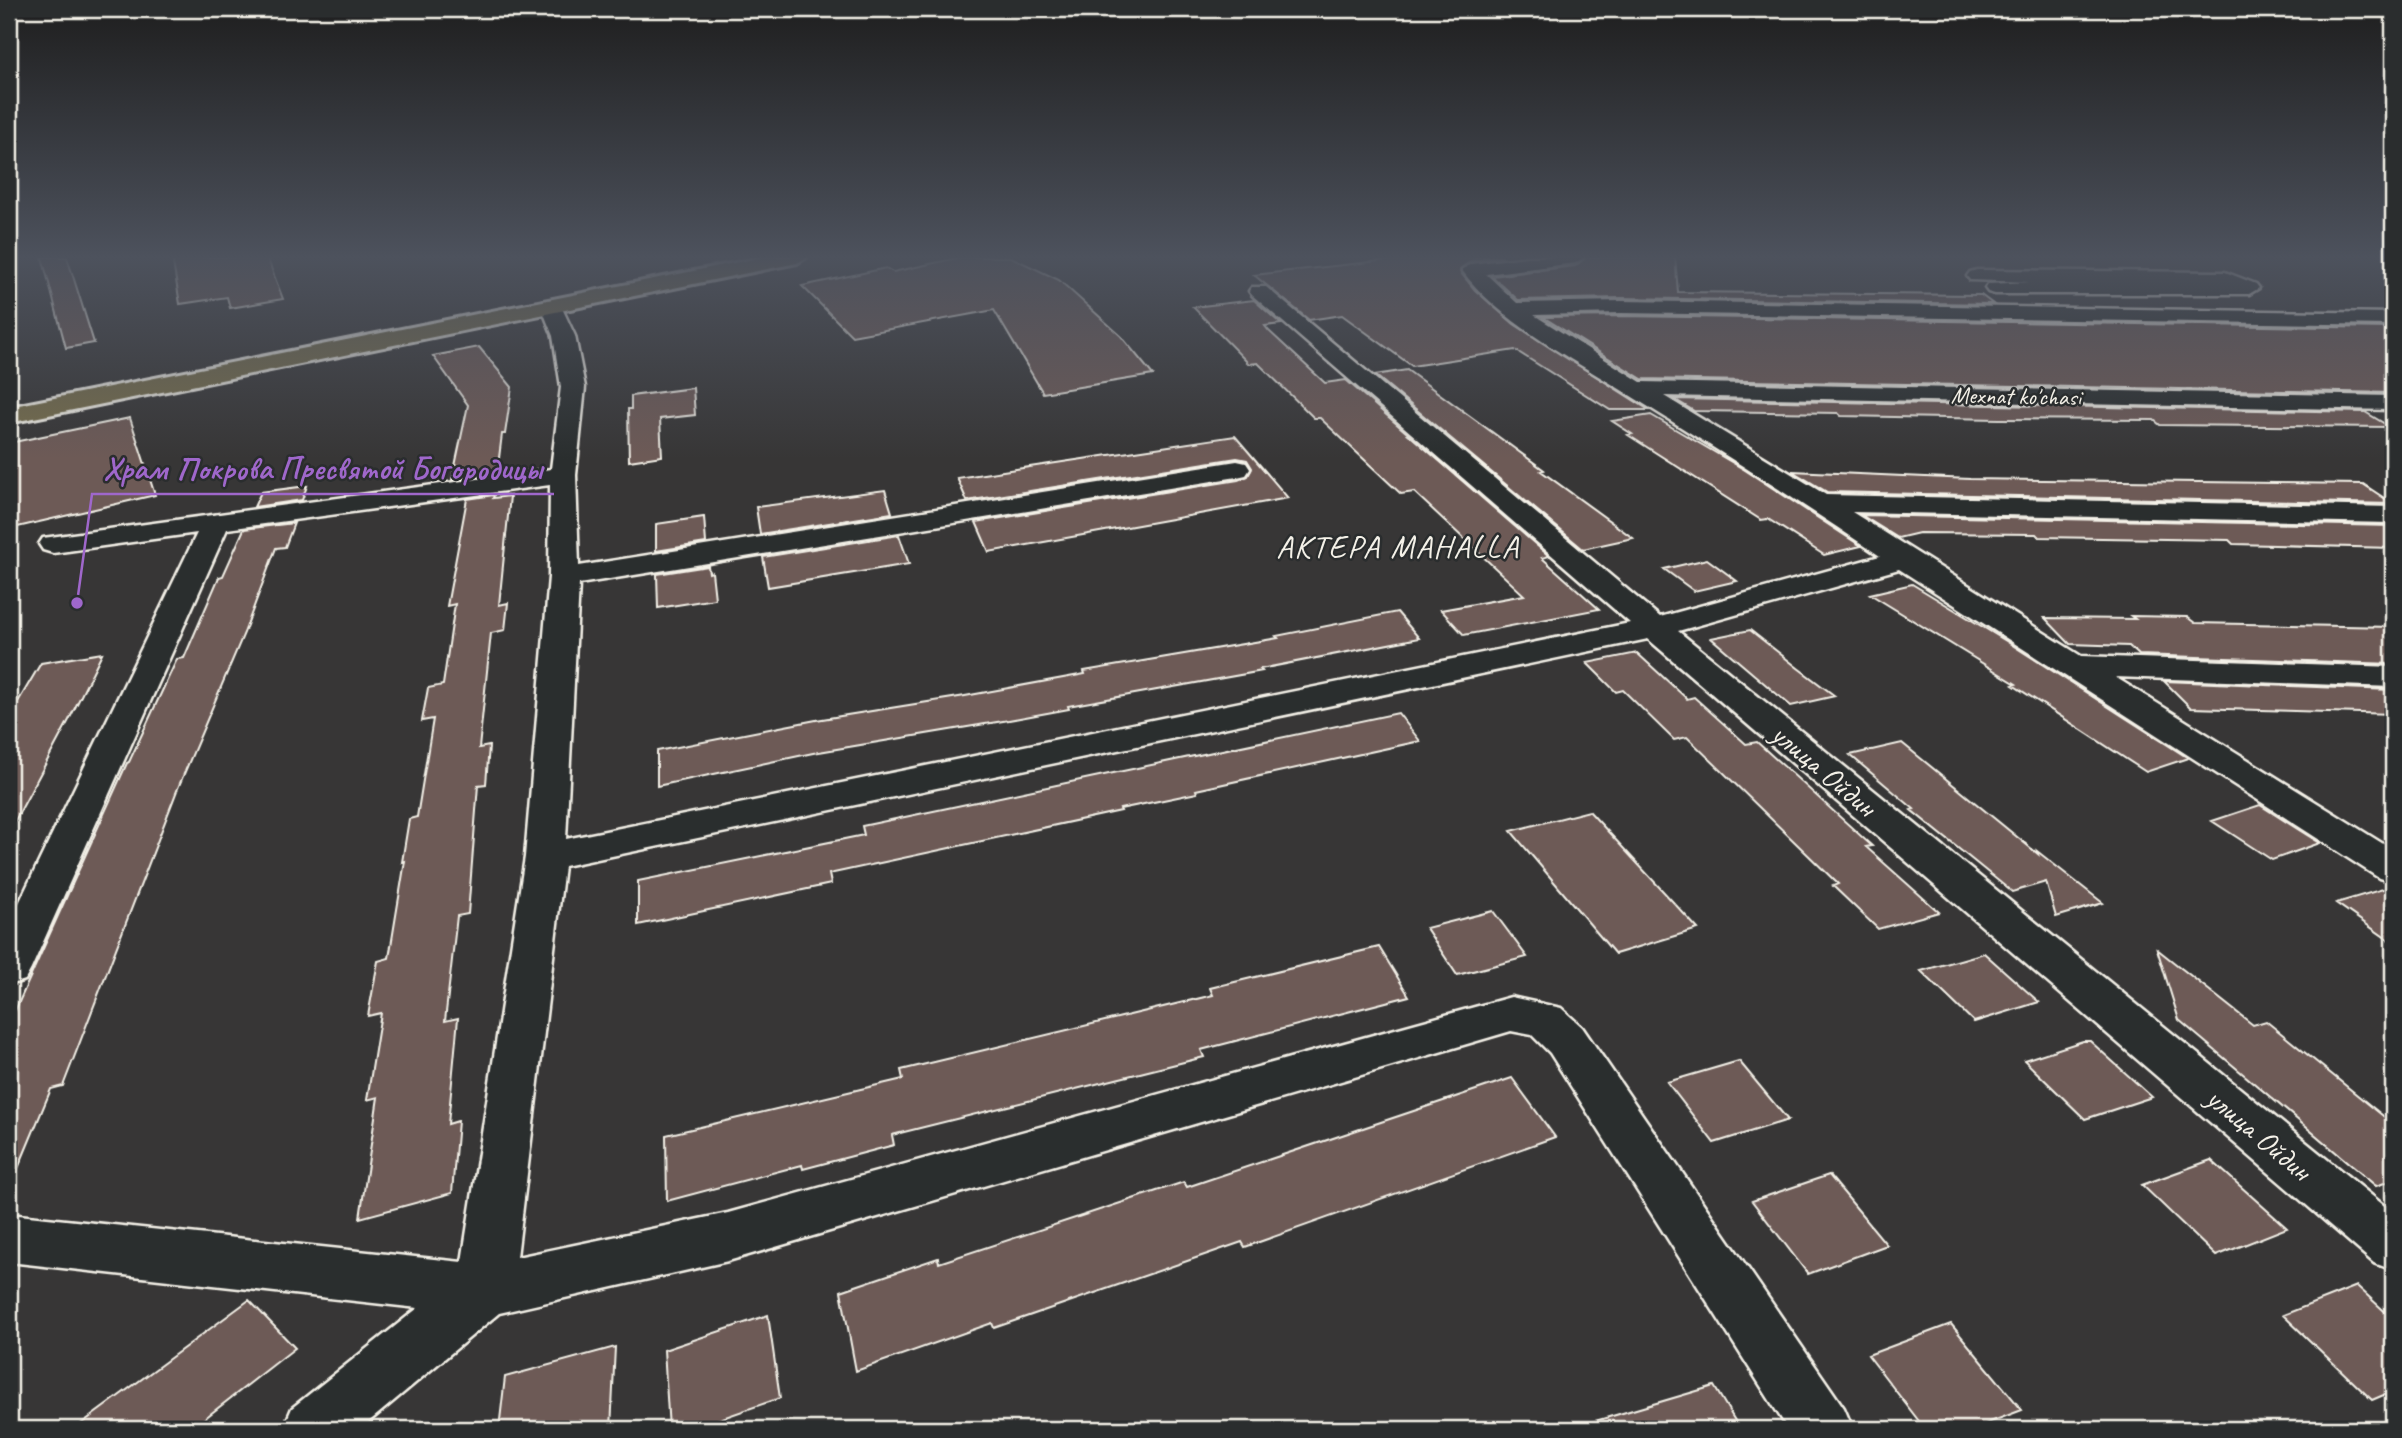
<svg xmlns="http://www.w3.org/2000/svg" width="2402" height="1438" font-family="Caveat,sans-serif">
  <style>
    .building { fill: #6d5a57; stroke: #f4f1e8; stroke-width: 2 }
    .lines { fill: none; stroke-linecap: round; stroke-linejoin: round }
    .minor-casing { stroke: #f4f1e8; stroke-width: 5 }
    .major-casing { stroke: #f4f1e8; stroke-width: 6 }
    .minor { fill: #2a2d2e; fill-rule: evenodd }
    .major { fill: #746c4b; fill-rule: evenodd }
    .labels { text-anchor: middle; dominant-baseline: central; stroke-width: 5; stroke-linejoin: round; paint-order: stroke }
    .far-street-label { font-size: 24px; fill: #f4f1e8; stroke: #2a2d2e }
    .street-label { font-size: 30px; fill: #f4f1e8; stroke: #2a2d2e }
    .neighbourhood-label { font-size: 32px; letter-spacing: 2px; fill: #f4f1e8; stroke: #2a2d2e }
    .leader { fill: none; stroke: #9f67cb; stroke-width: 2.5 }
    .callout-dot { fill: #9f67cb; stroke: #2a2d2e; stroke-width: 2.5 }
    .callout-label { font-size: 32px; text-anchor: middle; font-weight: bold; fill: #9f67cb; stroke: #2a2d2e; stroke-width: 5; stroke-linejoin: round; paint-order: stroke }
  </style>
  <rect width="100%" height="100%" fill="#373636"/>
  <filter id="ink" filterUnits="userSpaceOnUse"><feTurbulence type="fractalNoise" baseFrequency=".0143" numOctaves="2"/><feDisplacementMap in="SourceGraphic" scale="14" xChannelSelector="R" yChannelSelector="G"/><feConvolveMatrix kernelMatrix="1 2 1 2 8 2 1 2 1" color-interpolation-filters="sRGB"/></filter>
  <g filter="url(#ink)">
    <path class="building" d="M 42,257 L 67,257 L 94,343 L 66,348 Z
      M 172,257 L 267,257 L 283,299 L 230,308 L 227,297 L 180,304 Z
      M 962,257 L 1011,257 L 1059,280 L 1121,336 L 1153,375 L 1043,393 L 994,310 L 852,336 L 802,286 L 886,268 L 893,272 Z
      M 1415,257 L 1503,257 L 1471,261 L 1461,268 L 1460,272 L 1475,290 L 1514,324 L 1649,410 L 1610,410 L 1515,350 L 1412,366 L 1342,315 L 1309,320 L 1254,275 Z
      M 1587,257 L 1675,257 L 1678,292 L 1981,295 L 1993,304 L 1621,298 L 1518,300 L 1492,276 L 1575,266 Z
      M 1254,300 L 1281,324 L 1265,326 L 1269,331 L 1325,383 L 1346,380 L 1549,556 L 1542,558 L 1599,609 L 1464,635 L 1441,610 L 1524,595 L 1414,492 L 1401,494 L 1320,418 L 1314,418 L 1258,363 L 1249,364 L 1193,307 Z
      M 1621,316 L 2393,328 L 2393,393 L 1642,379 L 1543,317 Z
      M 479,347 L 512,387 L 505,434 L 502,434 L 497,474 L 452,480 L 468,405 L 433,356 Z
      M 1407,370 L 1544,470 L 1541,471 L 1633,538 L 1583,549 L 1375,375 Z
      M 693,388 L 695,415 L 660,419 L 662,456 L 629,461 L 628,409 L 631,409 L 631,396 Z
      M 1674,399 L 2365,412 L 2390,427 L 2160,425 L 2154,420 L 1999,419 L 1841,416 L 1838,413 L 1694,411 Z
      M 1651,415 L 1745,470 L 1861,546 L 1824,555 L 1768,519 L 1761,520 L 1628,435 L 1632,434 L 1612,421 Z
      M 130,418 L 155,495 L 9,529 L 9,443 Z
      M 1235,436 L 1288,498 L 989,552 L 976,522 L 1238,480 L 1248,476 L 1252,468 L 1247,460 L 1237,458 L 967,501 L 957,478 Z
      M 1792,471 L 1970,479 L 2363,484 L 2393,504 L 1827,492 Z
      M 307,486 L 302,500 L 254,507 L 261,492 Z
      M 885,490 L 892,513 L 760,534 L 756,507 Z
      M 494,495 L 493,498 L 510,496 L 499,605 L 508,603 L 505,630 L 491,633 L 479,748 L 489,746 L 486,784 L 478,785 L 468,914 L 457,916 L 445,1021 L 458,1018 L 448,1124 L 458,1121 L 452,1193 L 360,1218 L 378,1097 L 367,1100 L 381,1013 L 368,1016 L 378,961 L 389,958 L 405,861 L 402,862 L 409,819 L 417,817 L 433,719 L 422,721 L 428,688 L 443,685 L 455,604 L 447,606 L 467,499 Z
      M 1861,515 L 2393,526 L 2393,548 L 2233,544 L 2229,540 L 2039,537 L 2036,534 L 1919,533 L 1898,538 Z
      M 704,517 L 706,543 L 656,551 L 656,524 Z
      M 294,523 L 285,547 L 276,548 L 244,633 L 178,788 L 63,1086 L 51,1089 L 9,1190 L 9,1024 L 127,763 L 129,762 L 177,659 L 184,658 L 219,577 L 223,576 L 244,529 Z
      M 899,535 L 909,564 L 768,587 L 763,557 Z
      M 1707,559 L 1737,581 L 1694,591 L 1664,569 Z
      M 708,566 L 709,573 L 712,572 L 715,599 L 658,608 L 657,574 Z
      M 1912,584 L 2006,641 L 2188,758 L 2146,772 L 2013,685 L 2016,684 L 1870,594 Z
      M 1397,612 L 1419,638 L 1260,669 L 1262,671 L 1068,706 L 1069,709 L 1009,720 L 813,753 L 657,786 L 657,751 L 816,720 L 965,696 L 1085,674 L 1084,671 L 1278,638 L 1276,636 Z
      M 2131,616 L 2187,617 L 2195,623 L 2393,627 L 2393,664 L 2139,655 L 2129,646 L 2070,644 L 2045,618 L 2135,619 Z
      M 1750,630 L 1798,668 L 1835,696 L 1791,706 L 1711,638 Z
      M 102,653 L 69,720 L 9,832 L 9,717 L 41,663 Z
      M 1637,653 L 1687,699 L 1694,697 L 1746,744 L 1757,742 L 1872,846 L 1866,847 L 1939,912 L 1878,929 L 1833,886 L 1838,884 L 1687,737 L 1674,740 L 1623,690 L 1616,692 L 1587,663 Z
      M 2164,681 L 2393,690 L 2393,714 L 2191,708 Z
      M 1398,713 L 1420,741 L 1196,790 L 1197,793 L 1120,809 L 1121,811 L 829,874 L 831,884 L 638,925 L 638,881 L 864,835 L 862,826 Z
      M 1902,743 L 2038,854 L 2037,851 L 2103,903 L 2056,917 L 2046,882 L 2012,892 L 1911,810 L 1914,809 L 1850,755 Z
      M 2260,805 L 2307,835 L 2320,843 L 2272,860 L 2212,821 Z
      M 1589,811 L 1698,929 L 1615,954 L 1511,831 Z
      M 2393,886 L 2393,943 L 2336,903 Z
      M 1493,911 L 1527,957 L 1457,975 L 1426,928 Z
      M 1379,947 L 1409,996 L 1201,1050 L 1204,1057 L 892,1135 L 894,1145 L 803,1169 L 802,1165 L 667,1201 L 666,1135 L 903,1079 L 901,1070 L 1213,995 L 1210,988 Z
      M 2157,949 L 2253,1025 L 2266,1021 L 2393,1124 L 2393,1180 L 2376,1186 L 2179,1020 Z
      M 1984,953 L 2039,1002 L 1974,1022 L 1921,971 Z
      M 2083,1041 L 2090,1041 L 2152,1097 L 2085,1119 L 2024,1060 Z
      M 1739,1061 L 1788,1120 L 1714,1143 L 1667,1082 Z
      M 1512,1078 L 1555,1137 L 1245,1247 L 1242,1242 L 994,1328 L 992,1323 L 856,1371 L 841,1291 L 938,1258 L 939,1263 L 1184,1182 L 1187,1187 Z
      M 2211,1160 L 2287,1228 L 2216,1256 L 2142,1185 Z
      M 1829,1175 L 1887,1245 L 1808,1274 L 1752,1201 Z
      M 2357,1286 L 2393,1319 L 2393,1391 L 2372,1400 L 2283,1315 Z
      M 249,1300 L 295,1348 L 191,1429 L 74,1429 Z
      M 768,1315 L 780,1398 L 691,1429 L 669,1429 L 664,1350 Z
      M 1951,1324 L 2022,1410 L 1972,1429 L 1925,1429 L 1868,1355 Z
      M 615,1347 L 611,1429 L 499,1429 L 505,1377 Z
      M 1714,1386 L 1740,1429 L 1593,1429 L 1592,1422 Z"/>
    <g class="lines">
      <defs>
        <path id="minor" d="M 1527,257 L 1584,257 L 1575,263 L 1486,274 L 1517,303 L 1621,301 L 2393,313 L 2393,325 L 1621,313 L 1534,315 L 1641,382 L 2393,396 L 2393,410 L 1664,396 L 1826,495 L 2393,507 L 2393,523 L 1852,512 L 2081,656 L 2393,667 L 2393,687 L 2115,677 L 2393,850 L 2393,882 L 2379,878 L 1899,569 L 1678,631 L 2393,1213 L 2393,1270 L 2374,1263 L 1648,639 L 564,866 L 517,1257 L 728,1213 L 1511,997 L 1561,1008 L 1582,1027 L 1844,1408 L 1853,1429 L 1788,1429 L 1550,1053 L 1532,1035 L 1511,1031 L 728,1261 L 499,1313 L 360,1429 L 283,1429 L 292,1408 L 418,1308 L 9,1262 L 9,1214 L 462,1262 L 525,857 L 549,577 L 550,485 L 227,529 L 31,969 L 25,980 L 9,985 L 9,924 L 197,533 L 53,553 L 43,550 L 39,544 L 43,538 L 551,469 L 561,387 L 553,336 L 541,306 L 544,302 L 558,302 L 561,306 L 575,336 L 585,387 L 576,475 L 579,566 L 1237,461 L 1246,463 L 1250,469 L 1246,475 L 1237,477 L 579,584 L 566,839 L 1630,623 L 1252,295 L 1249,291 L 1252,287 L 1266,287 L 1660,617 L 1880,556 C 1796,499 1710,445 1623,391 C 1571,358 1498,321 1462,270 L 1471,264 Z
          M 1977,270 L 2225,272 L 2256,284 L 2259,288 L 2249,294 L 1995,294 L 1988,292 L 1985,288 L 1988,284 L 2029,282 L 1970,280 L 1967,276 L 1970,272 Z"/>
        <path id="major" d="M 764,257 L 807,257 L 797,263 L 9,423 L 9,407 Z"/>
      </defs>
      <use href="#minor" class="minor-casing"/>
      <use href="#major" class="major-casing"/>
      <use href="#minor" class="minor"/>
      <use href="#major" class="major"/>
    </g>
  </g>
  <linearGradient id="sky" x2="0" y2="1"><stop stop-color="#1e1e1e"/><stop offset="0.56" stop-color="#4d525d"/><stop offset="1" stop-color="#4d525d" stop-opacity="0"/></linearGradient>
  <rect width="2402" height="459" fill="url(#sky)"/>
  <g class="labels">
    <g class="far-street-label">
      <text transform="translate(2016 396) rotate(1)">Mexnat ko'chasi</text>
    </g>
    <g class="street-label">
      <text transform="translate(1824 770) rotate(40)">улица Ойдин</text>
      <text transform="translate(2259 1134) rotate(40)">улица Ойдин</text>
    </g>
    <g class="neighbourhood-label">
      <text x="1398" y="546">AKTEPA MAHALLA</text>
    </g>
  </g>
  <path class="leader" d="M77 603L92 494H554"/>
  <circle class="callout-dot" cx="77" cy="603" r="7"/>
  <g class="callout-label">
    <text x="323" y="479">Храм Покрова Пресвятой Богородицы</text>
  </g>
  <rect width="2402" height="1438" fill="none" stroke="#2a2d2e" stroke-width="35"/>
  <rect x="18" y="18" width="2367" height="1403" fill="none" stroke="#f4f1e8" stroke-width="2.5" filter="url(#ink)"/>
</svg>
